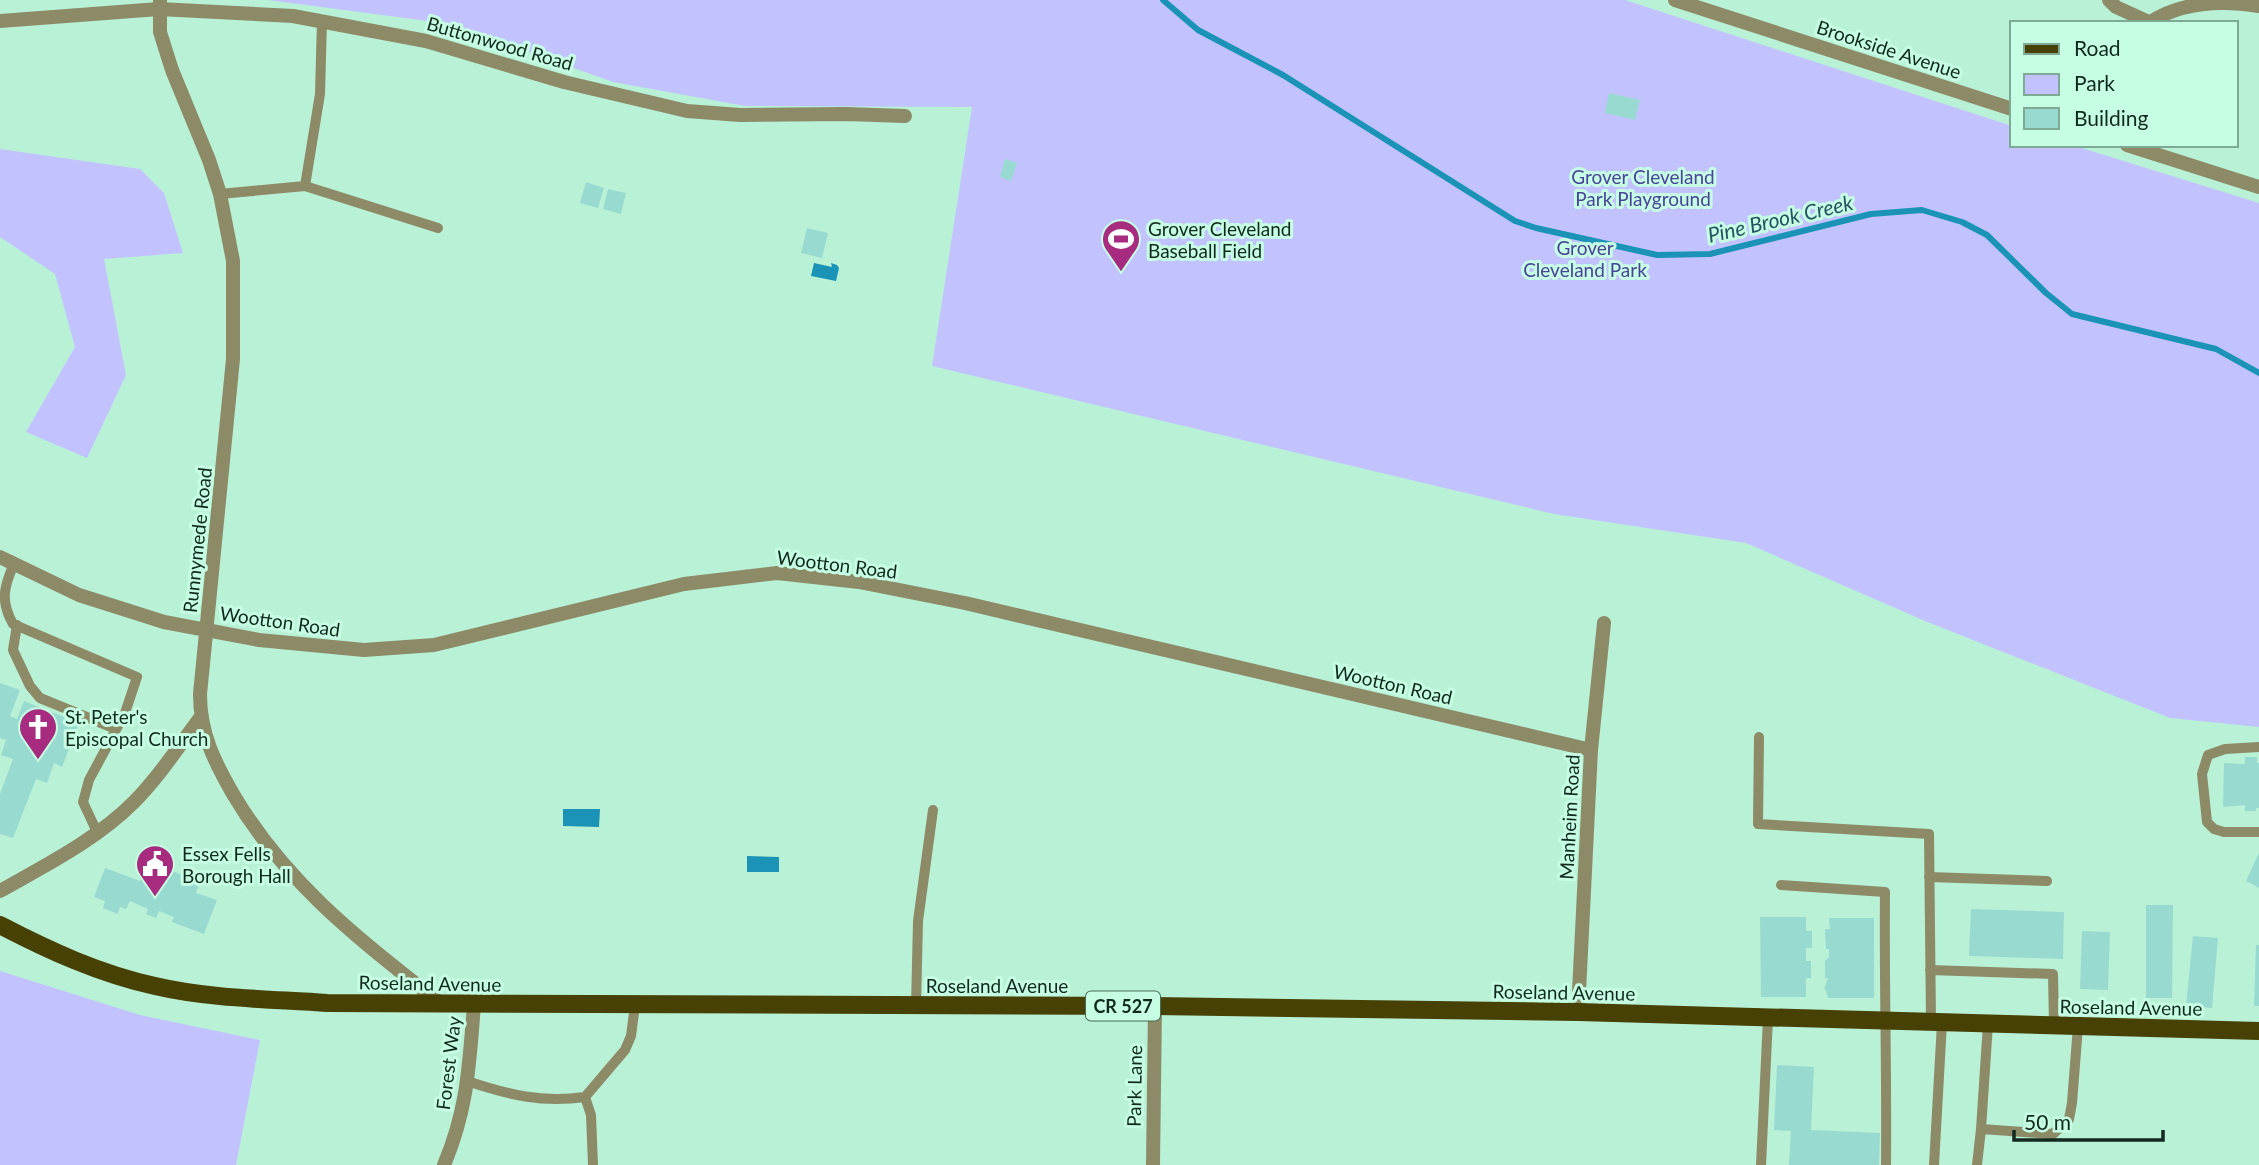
<svg xmlns="http://www.w3.org/2000/svg" width="2259" height="1165" font-family="Lato,sans-serif">
  <style>
    .green { fill: #c2c3fe }
    .water { fill: #1b93b6 }
    .lines { fill: none; stroke-linecap: round; stroke-linejoin: round }
    .stream { stroke: #1b93b6; stroke-width: 6 }
    .building { fill: #99dad0 }
    .service { stroke: #8c8a67; stroke-width: 10 }
    .minor { stroke: #8c8a67; stroke-width: 14 }
    .tertiary { stroke: #8c8a67; stroke-width: 14 }
    .primary { stroke: #474105; stroke-width: 18 }
    .labels { text-anchor: middle; dominant-baseline: central; stroke-width: 6; stroke-linejoin: round; paint-order: stroke }
    .shield { fill: #c6fee3; stroke: #49695a; stroke-width: 2 }
    .shield-label { font-size: 18px; font-weight: bold; fill: #13291f }
    .street-label { font-size: 19px; fill: #13291f; stroke: #c6fee3 }
    .park-label { font-size: 19px; fill: #4b429b; stroke: #c6fee3 }
    .poi-label { font-size: 19px; fill: #13291f; stroke: #c6fee3; text-anchor: start }
    .water-label { font-size: 21px; font-style: italic; fill: #255262; stroke: #c6fee3 }
  </style>
  <rect width="100%" height="100%" fill="#b9f1d6"/>
  <path class="green" d="M 268,0 L 1625,0 L 2012,126 L 2012,145 L 2072,145 L 2259,203 L 2259,727 L 2170,718 L 1925,621 L 1746,543 L 1554,514 L 932,366 L 972,107 L 745,106 L 613,82 L 450,24 Z
    M 0,149 L 140,169 L 164,193 L 183,253 L 104,259 L 126,375 L 87,458 L 26,432 L 75,347 L 55,274 L 0,237 Z
    M 0,971 L 140,1015 L 260,1040 L 236,1165 L 0,1165 Z"/>
  <path class="water" d="M 814,263 L 832,267 L 831,263 L 837,265 L 839,268 L 836,281 L 811,276 Z
    M 563,809 L 600,809 L 599,827 L 563,826 Z
    M 747,856 L 779,857 L 779,872 L 747,872 Z"/>
  <g class="lines">
    <path class="stream" d="M 1163,0 L 1198,30 L 1283,75 L 1515,221 L 1536,228 L 1657,255 L 1710,254 L 1871,214 L 1922,210 L 1962,222 L 1987,235 L 2046,293 L 2072,314 L 2216,349 L 2259,373"/>
  </g>
  <path class="building" d="M 1609,93 L 1640,100 L 1635,120 L 1605,113 Z
    M 1005,159 L 1017,163 L 1011,181 L 1000,177 Z
    M 586,182 L 604,188 L 598,208 L 580,203 Z
    M 608,189 L 626,193 L 621,214 L 603,209 Z
    M 807,228 L 828,233 L 822,258 L 801,253 Z
    M 0,683 L 20,690 L 10,716 L 17,719 L 24,701 L 79,723 L 62,767 L 54,763 L 47,783 L 36,779 L 13,838 L 0,834 L 0,794 L 13,759 L 1,755 L 6,740 L 0,738 Z
    M 2245,757 L 2257,757 L 2257,763 L 2259,763 L 2259,808 L 2256,808 L 2256,811 L 2245,811 L 2245,805 L 2223,807 L 2224,763 L 2245,764 Z
    M 2259,853 L 2259,888 L 2246,881 Z
    M 148,861 L 200,882 L 196,893 L 217,900 L 204,934 L 172,922 L 174,917 L 159,911 L 156,918 L 146,914 L 148,909 L 130,901 L 126,909 L 120,907 L 118,914 L 103,908 L 105,901 L 94,897 L 105,868 L 140,881 Z
    M 2146,905 L 2173,905 L 2172,998 L 2146,998 Z
    M 1971,909 L 2064,912 L 2063,959 L 1969,956 Z
    M 1760,917 L 1806,917 L 1806,931 L 1812,931 L 1812,948 L 1806,948 L 1806,961 L 1811,961 L 1811,978 L 1806,978 L 1806,997 L 1761,997 Z
    M 1829,918 L 1874,918 L 1874,998 L 1828,998 L 1826,990 L 1824,989 L 1828,978 L 1825,978 L 1825,961 L 1829,957 L 1829,949 L 1826,949 L 1825,929 L 1830,929 Z
    M 2082,931 L 2110,932 L 2108,990 L 2080,989 Z
    M 2193,936 L 2218,938 L 2212,1008 L 2186,1006 Z
    M 2256,945 L 2259,945 L 2259,1006 L 2254,1006 Z
    M 1777,1065 L 1814,1067 L 1811,1130 L 1880,1133 L 1879,1165 L 1789,1165 L 1791,1131 L 1774,1130 Z"/>
  <g class="lines">
    <path class="service" d="M 305,186 L 320,94 L 322,21
      M 220,194 L 305,186 L 438,228
      M 14,564 C 4,586 0,601 13,624 L 137,677 L 125,713 L 89,780 L 83,802 L 97,832
      M 17,625 L 13,650 L 30,686 L 40,698 L 116,729
      M 1759,737 L 1758,824 L 1929,834 L 1931,1022
      M 2259,747 L 2225,749 L 2208,755 L 2202,774 L 2207,822 L 2214,829 L 2224,832 L 2259,832
      M 1929,877 L 2047,881
      M 1781,885 L 1885,892 C 1884,983 1887,1074 1886,1165
      M 1930,970 L 2053,974 L 2054,1026
      M 916,1006 L 918,921 L 933,810
      M 1988,1024 L 1981,1129 L 2053,1134 L 2069,1119 L 2072,1103 L 2078,1026
      M 467,1081 C 509,1095 541,1103 585,1097 L 625,1050 L 631,1036 L 635,1005
      M 585,1097 L 591,1115 L 593,1165
      M 1761,1165 L 1768,1018
      M 1934,1165 L 1942,1023
      M 1977,1165 L 1981,1129"/>
    <path class="minor" d="M 2109,0 L 2116,7 L 2149,22
      M 0,21 L 159,9 L 293,16 L 426,41 L 564,82 L 687,111 L 740,115 L 846,114 L 905,116
      M 2149,23 C 2182,1 2221,0 2259,6
      M 0,557 L 79,595 L 164,622 L 259,640 L 364,650 L 434,645 L 684,584 L 777,573 L 859,582 L 965,603 L 1591,750
      M 1578,1012 L 1591,750 L 1604,623
      M 444,1165 C 468,1108 469,1065 474,1005
      M 1153,1165 L 1155,1006"/>
    <path class="tertiary" d="M 160,0 L 160,32 L 172,70 L 209,160 L 220,194 L 233,261 L 233,359 L 200,694 C 200,733 214,761 233,794 C 286,884 359,939 439,1002
      M 1675,0 L 2012,109
      M 2127,145 L 2259,187
      M 0,891 C 46,865 96,840 134,802 C 159,777 179,746 200,718"/>
    <path class="primary" d="M 0,925 C 50,951 100,974 155,986 C 211,999 270,999 327,1003 L 1155,1006 L 1578,1012 L 2259,1031"/>
  </g>
  <defs>
    <symbol id="stadium-pin" viewBox="-11 -11 22 30"><path d="M0 17L-7.5 6A9.5 9.5 0 1 1 7.5 6Z" fill="#a72c7f" stroke="#c6fee3"/><path d="M0-5a6.5 5 0 1 0 0 10a6.5 5 0 1 0 0-10ZM-3.5-1.8h7v3.6h-7Z" fill="#fff"/></symbol>
    <symbol id="church-pin" viewBox="-11 -11 22 30"><path d="M0 17L-7.5 6A9.5 9.5 0 1 1 7.5 6Z" fill="#a72c7f" stroke="#c6fee3"/><path d="M-1.2-6h2.4v3.5h3.3v2.4h-3.3V6h-2.4V-.1h-3.3v-2.4h3.3Z" fill="#fff"/></symbol>
    <symbol id="civic-pin" viewBox="-11 -11 22 30"><path d="M0 17L-7.5 6A9.5 9.5 0 1 1 7.5 6Z" fill="#a72c7f" stroke="#c6fee3"/><path d="M-.6-6.5H3V-4.5H.6V-3L4-1V1h2V6H-6V1h2V-1L-.6-3ZM-1.2 2.5V6h2.4V2.5Z" fill="#fff"/></symbol>
  </defs>
  <g fill-rule="evenodd">
    <use href="#stadium-pin" x="1099" y="217" width="44" height="60"/>
    <use href="#church-pin" x="16" y="705" width="44" height="60"/>
    <use href="#civic-pin" x="133" y="842" width="44" height="60"/>
  </g>
  <g class="labels">
    <rect class="shield" x="1086" y="991.5" width="74" height="29" rx="5"/>
    <g class="shield-label">
      <text x="1123" y="1006">CR 527</text>
    </g>
    <g class="street-label">
      <text transform="translate(500 43) rotate(16)">Buttonwood Road</text>
      <text transform="translate(1889 49) rotate(18)">Brookside Avenue</text>
      <text transform="translate(197 540) rotate(-84)">Runnymede Road</text>
      <text transform="translate(837 564) rotate(7)">Wootton Road</text>
      <text transform="translate(280 621) rotate(8)">Wootton Road</text>
      <text transform="translate(1393 684) rotate(13)">Wootton Road</text>
      <text transform="translate(1569 817) rotate(-87)">Manheim Road</text>
      <text transform="translate(430 983) rotate(1)">Roseland Avenue</text>
      <text x="997" y="985">Roseland Avenue</text>
      <text transform="translate(1564 992) rotate(1)">Roseland Avenue</text>
      <text transform="translate(2131 1007) rotate(1)">Roseland Avenue</text>
      <text transform="translate(448 1063) rotate(-83)">Forest Way</text>
      <text transform="translate(1134 1086) rotate(-89)">Park Lane</text>
    </g>
    <g class="park-label">
      <text x="1643" y="176">Grover Cleveland<tspan x="1643" dy="22">Park Playground</tspan></text>
      <text x="1585" y="247">Grover<tspan x="1585" dy="22">Cleveland Park</tspan></text>
    </g>
    <g class="poi-label">
      <text x="1148" y="228">Grover Cleveland<tspan x="1148" dy="22">Baseball Field</tspan></text>
      <text x="65" y="716">St. Peter's<tspan x="65" dy="22">Episcopal Church</tspan></text>
      <text x="182" y="853">Essex Fells<tspan x="182" dy="22">Borough Hall</tspan></text>
    </g>
    <g class="water-label">
      <text transform="translate(1780 218) rotate(-13)">Pine Brook Creek</text>
    </g>
  </g>
  <rect x="2010" y="21" width="228" height="126" fill="#c6fee3" stroke="#7ea995" stroke-width="2"/>
  <rect x="2024" y="44" width="35" height="10" fill="#474105" stroke="#7ea995" stroke-width="2"/>
  <text x="2074" y="56" font-size="21" fill="#13291f">Road</text>
  <rect x="2024" y="74" width="35" height="21" fill="#c2c3fe" stroke="#7ea995" stroke-width="2"/>
  <text x="2074" y="91" font-size="21" fill="#13291f">Park</text>
  <rect x="2024" y="108" width="35" height="21" fill="#99dad0" stroke="#7ea995" stroke-width="2"/>
  <text x="2074" y="126" font-size="21" fill="#13291f">Building</text>
  <path d="M2014 1130v10h149v-10" fill="none" stroke="#13291f" stroke-width="3.5"/>
  <text x="2024" y="1130" font-size="21" fill="#13291f" stroke="#c6fee3" stroke-width="5" paint-order="stroke">50 m</text>
</svg>
